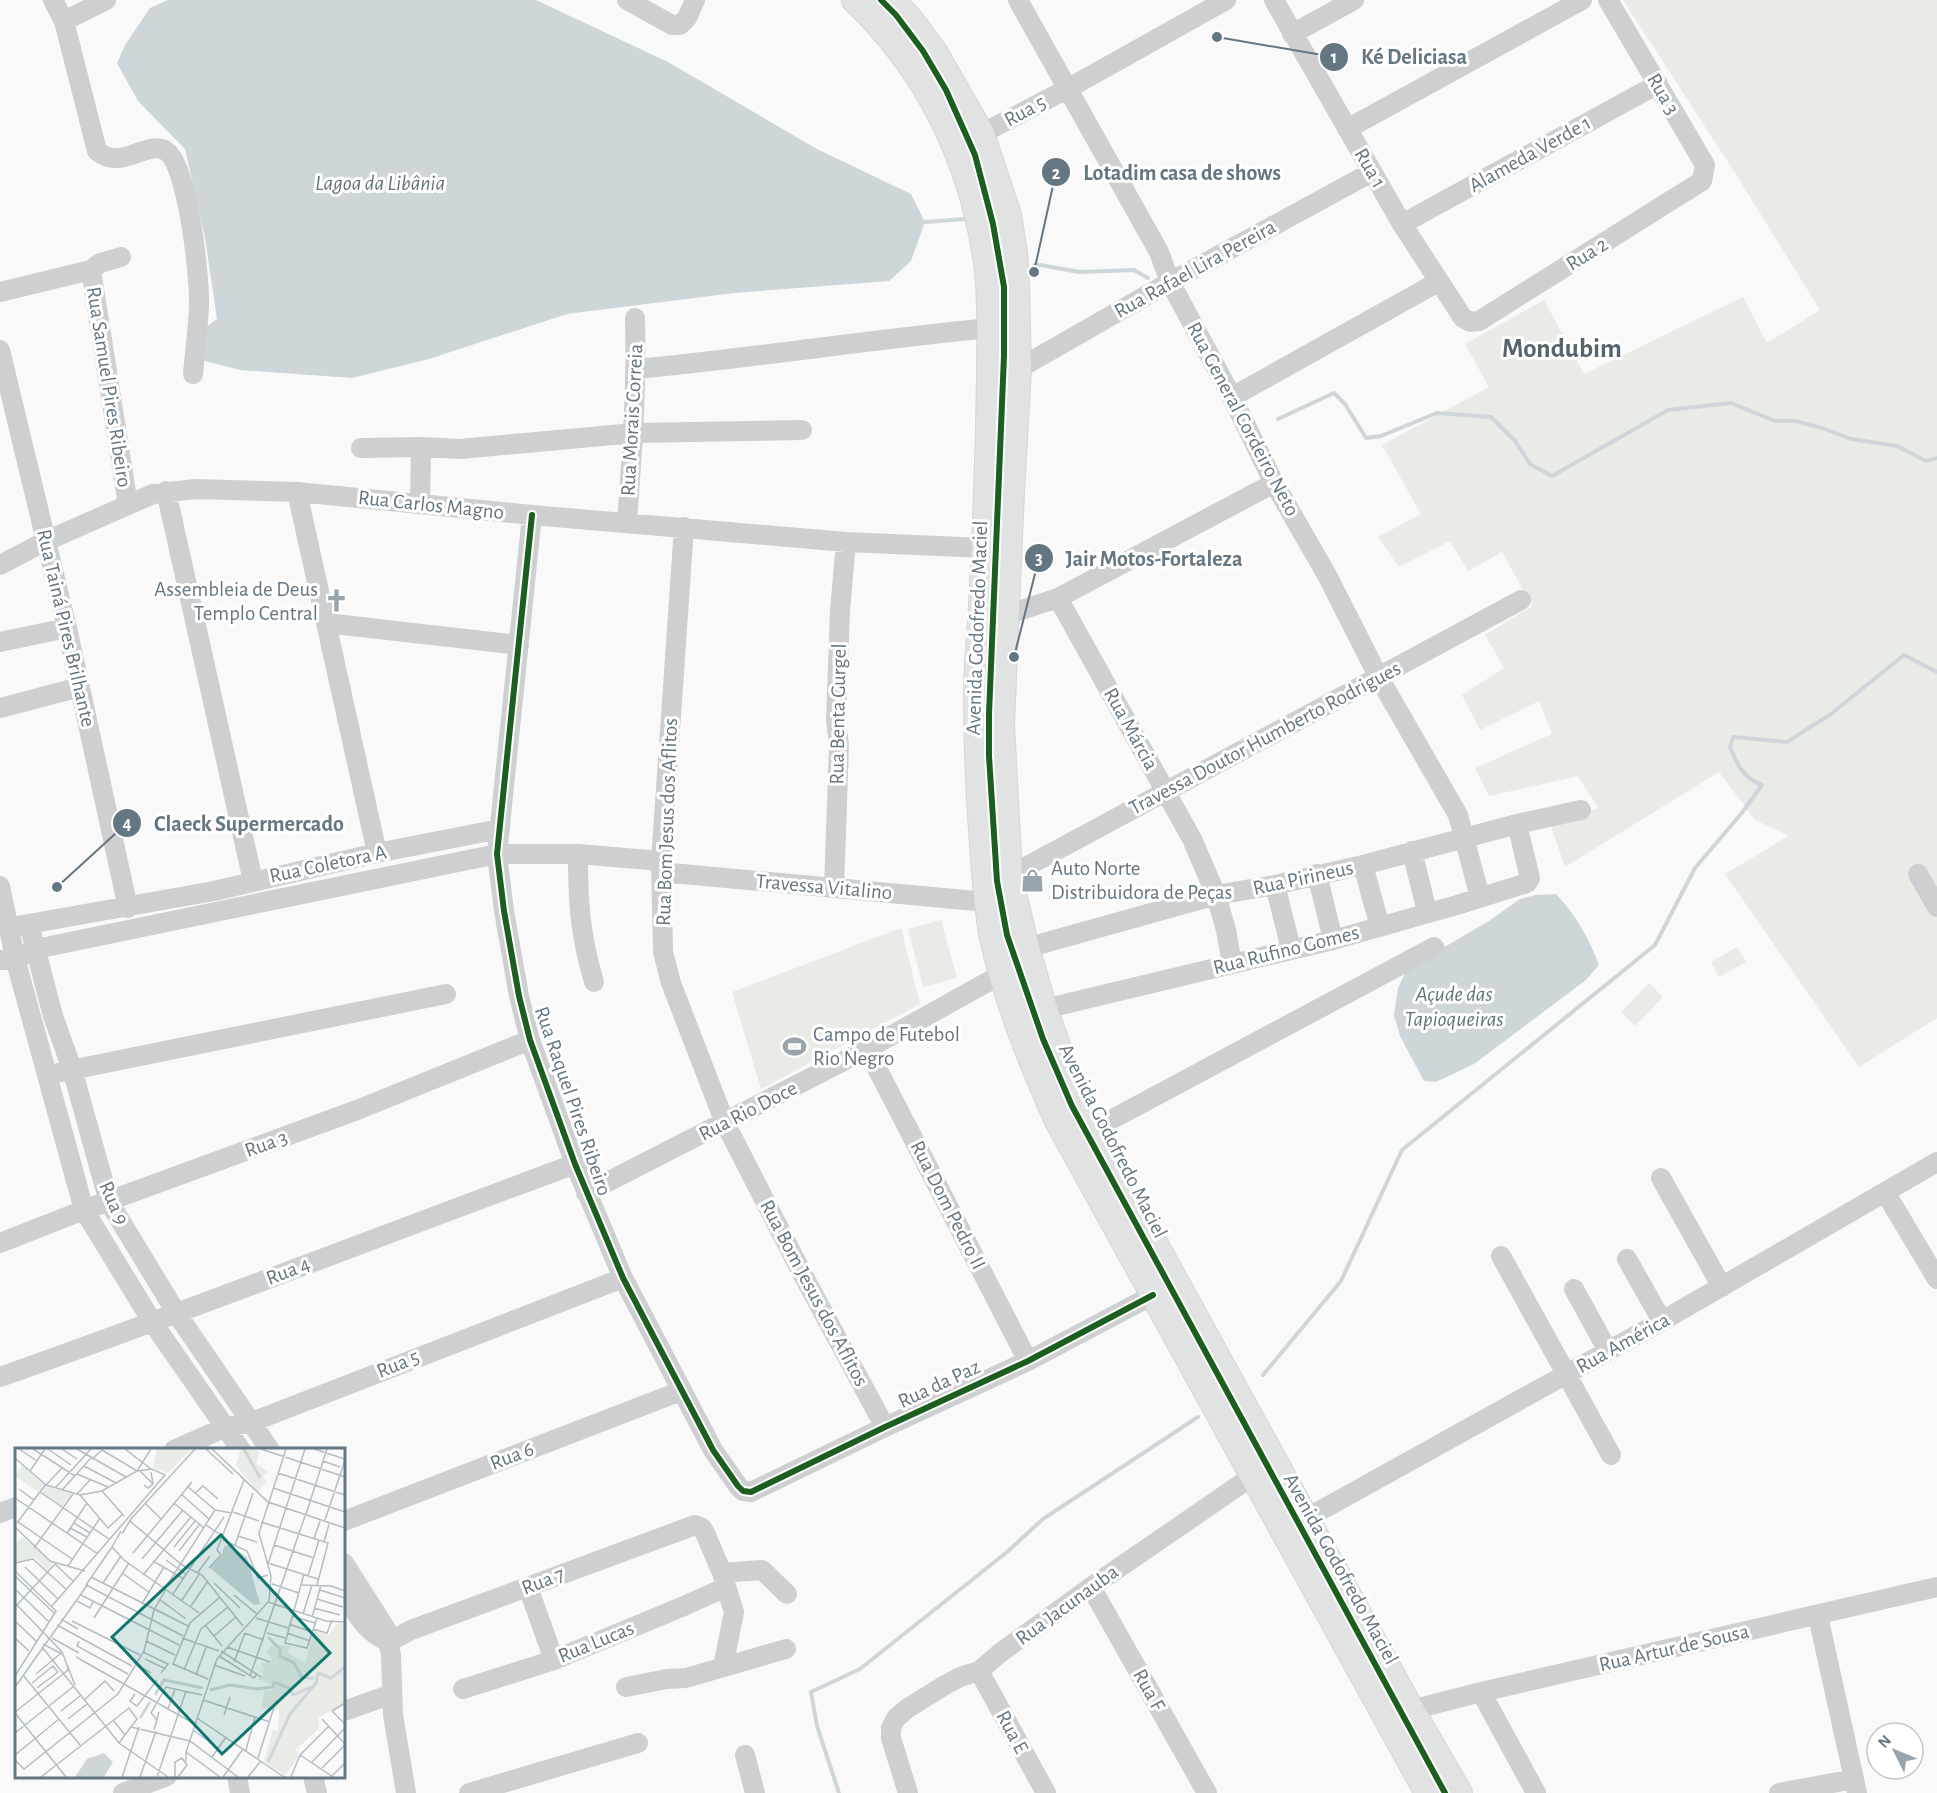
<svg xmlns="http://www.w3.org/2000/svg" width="1937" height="1793" font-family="'Alegreya Sans',sans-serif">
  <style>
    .green { fill: #e8ebe6 }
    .water { fill: #ced6d9 }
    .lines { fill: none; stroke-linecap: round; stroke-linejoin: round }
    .stream { stroke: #ced6d9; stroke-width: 4 }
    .major-casing { stroke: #d5d6d7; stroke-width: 28 }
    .minor { stroke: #cecfd0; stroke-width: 20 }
    .major { stroke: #e1e2e2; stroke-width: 26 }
    .cycleway-casing { stroke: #fff; stroke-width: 10 }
    .cycleway { stroke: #1b5e20; stroke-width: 6 }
    .labels { text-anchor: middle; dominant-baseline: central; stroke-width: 6; stroke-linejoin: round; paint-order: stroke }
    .street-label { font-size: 21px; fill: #657683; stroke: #fff }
    .poi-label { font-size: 21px; fill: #657683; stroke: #fff; text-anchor: start }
    .water-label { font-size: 22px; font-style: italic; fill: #60757c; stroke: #fff }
    .district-label { font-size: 27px; font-weight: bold; fill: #57646e; stroke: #fff }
    .inset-river { fill: none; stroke: #ced6d9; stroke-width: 3 }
    .inset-road { fill: none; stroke: #b5bdc3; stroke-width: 1.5 }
    .view { fill: #0f766e; fill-opacity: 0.15; stroke: #0f766e; stroke-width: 3 }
    .inset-edge { fill: none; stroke: #657683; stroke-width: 3 }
    .leader { fill: none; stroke: #657683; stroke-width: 2 }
    .callout-dot { fill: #657683; stroke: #fff; stroke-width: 2 }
    .mark-label { font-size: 18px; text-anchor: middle; font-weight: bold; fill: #fff }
    .callout-label { font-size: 22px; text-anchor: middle; font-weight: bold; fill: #657683; stroke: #fff; stroke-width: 6; stroke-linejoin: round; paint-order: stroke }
  </style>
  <rect width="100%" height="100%" fill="#f9f9f9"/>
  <path class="green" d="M 1623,0 L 1937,0 L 1937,1018 L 1859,1067 L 1725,874 L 1789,836 L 1755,820 L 1719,772 L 1565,867 L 1550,823 L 1598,808 L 1578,776 L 1489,796 L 1475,768 L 1552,734 L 1539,701 L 1480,730 L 1462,695 L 1504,668 L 1485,635 L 1532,606 L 1502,552 L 1468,571 L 1450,541 L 1399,567 L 1378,537 L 1421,514 L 1382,445 L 1489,387 L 1465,344 L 1544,300 L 1584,374 L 1743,297 L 1767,343 L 1820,310 L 1737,176 Z
    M 941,920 L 957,978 L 923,987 L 908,929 Z
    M 901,928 L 920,1004 L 761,1089 L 732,992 Z
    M 1737,947 L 1746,962 L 1719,977 L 1711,962 Z
    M 1649,983 L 1663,997 L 1635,1026 L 1621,1012 Z"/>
  <path class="water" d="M 168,0 L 536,0 L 668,62 L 817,149 L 911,194 L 925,222 L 911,261 L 889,281 L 734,293 L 567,314 L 429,359 L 352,378 L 240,370 L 198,359 L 200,332 L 217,319 L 205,238 L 185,149 L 138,101 L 117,63 L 125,45 L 150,8 Z
    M 1556,894 C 1576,915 1589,938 1599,965 L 1586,980 L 1474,1064 L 1436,1082 L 1424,1081 L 1400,1036 L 1394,1015 L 1398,988 L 1407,969 L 1422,957 L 1448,945 L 1489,921 L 1520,899 L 1535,895 Z"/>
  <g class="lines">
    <path class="stream" d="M 925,222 L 965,219
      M 1035,264 L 1079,272 L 1134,270 L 1148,278
      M 1278,419 L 1334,393 L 1345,404 L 1366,438 L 1381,436 L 1437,413 L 1491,417 L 1515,441 L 1530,464 L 1552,476 L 1668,410 L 1731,403 L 1775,421 L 1796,421 L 1825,429 L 1851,439 L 1897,446 L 1926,461 L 1937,458
      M 1263,1375 L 1341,1281 L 1402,1150 L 1655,945 L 1695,868 L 1741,814 L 1762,785 C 1743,778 1737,764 1730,747 L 1733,737 L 1787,742 L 1831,714 L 1904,655 L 1937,672
      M 839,1793 L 817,1726 L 811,1692 L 860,1669 L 1007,1552 L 1043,1519 L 1198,1417"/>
    <defs>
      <path id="major" d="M 855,0 C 929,70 973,163 987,263 C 992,300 990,338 990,375 C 989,451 986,528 982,604 C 981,633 977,663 977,692 C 977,743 979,794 983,845 C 985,876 987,907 993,938 C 1007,1002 1032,1062 1058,1121 L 1428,1793
        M 892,0 L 911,21 L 934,52 L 981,134 L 1008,215 L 1014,253 L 1016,286 L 1018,369 L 1011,492 L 1001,724 L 1009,876 L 1026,948 L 1044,1009 L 1075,1096 L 1092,1130 L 1411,1710 L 1459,1793"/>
    </defs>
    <use href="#major" class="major-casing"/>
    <path class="minor" d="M 53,0 L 64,21 L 97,151 C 123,172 146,139 166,151 C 188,164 200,279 199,306 C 198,328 195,352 193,374
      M 627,0 L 672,25 L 680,25 L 687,18 L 695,0
      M 1018,0 L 1159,252 L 1170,282 L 1232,397 L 1274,483 L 1328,577 L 1378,676 L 1458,815 L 1480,897
      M 1274,0 L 1402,224 L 1463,318 L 1471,322 L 1479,321 L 1702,181 L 1705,165 L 1608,0
      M 64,21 L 106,0
      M 1292,34 L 1354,0
      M 1347,129 L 1582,0
      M 981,134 L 1069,88 L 1226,0
      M 1402,224 L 1658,84
      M 91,270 L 128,505
      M 0,292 L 91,270 L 100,263 L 121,257
      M 0,350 L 67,628 L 128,908
      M 636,369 C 755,358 872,339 991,328
      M 1018,369 L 1170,282 L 1372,172
      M 1232,397 L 1438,282
      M 361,448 L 421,447 L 460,449 L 634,433 L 802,430
      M 166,491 L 253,881
      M 297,492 L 377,853
      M 420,504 L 421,447
      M 532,515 L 497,854 L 504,911 L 519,996 L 530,1040 L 575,1164 L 623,1278 L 713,1450 L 738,1486 L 743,1491 L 751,1492 L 885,1427 L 1028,1361 L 1153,1295
      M 627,522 C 632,454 637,386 635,318
      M 684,527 L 661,861 L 663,952 L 671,983 L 725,1123 L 804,1277 L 885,1427
      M 0,565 L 46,541 L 153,494 L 195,489 L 297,492 L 532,515 L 846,542 L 985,548
      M 1058,598 L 1192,839 L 1216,895 L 1226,930 L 1232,964
      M 1006,615 L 1058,598 L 1274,483
      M 326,623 L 519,645
      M 0,642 L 67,628
      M 0,708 L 80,687
      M 1412,851 L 1427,912
      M 578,854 C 578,902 580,935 594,982
      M 1363,865 L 1380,927
      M 661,872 L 987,902
      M 1317,874 L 1333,940
      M 1918,874 L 1937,907
      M 1009,876 L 1521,600
      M 1275,885 L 1291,949
      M 0,886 L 15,958 L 84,1210 L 153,1323 L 241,1450
      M 834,888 L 839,745 L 836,720 L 840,611 L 846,542
      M 29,924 L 53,1016 L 72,1069 L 109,1202 L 177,1314 L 270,1450
      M 17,926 L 214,891 L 377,853 L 500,829
      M 1026,948 L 1216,895 L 1275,885 L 1363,865 L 1517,824 L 1581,810
      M 0,960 L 15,958 L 36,949 L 497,854 L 578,854 L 661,861
      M 1044,1009 L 1333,940 L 1457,905 L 1527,883 L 1530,878 L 1517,824
      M 867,1049 L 1028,1361
      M 61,1072 L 446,994
      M 1092,1130 L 1434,947
      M 1661,1178 L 1722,1287
      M 1885,1192 L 1937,1279
      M 586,1193 L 867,1049 L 1002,974
      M 0,1243 L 84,1210 L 357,1110 L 530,1040
      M 1501,1256 L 1611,1455
      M 1627,1259 L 1662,1321
      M 1574,1289 L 1608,1351
      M 0,1377 C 193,1309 383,1235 575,1164
      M 174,1450 L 226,1427 L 252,1422 L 623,1278
      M 0,1513 L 16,1507
      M 1307,1518 L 1662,1321 L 1937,1162
      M 344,1521 L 681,1391
      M 344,1563 L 386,1629 L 391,1655 L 393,1715 L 406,1793
      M 722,1573 L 762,1570 L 787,1594
      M 528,1587 L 554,1660
      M 1091,1587 L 1207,1793
      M 344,1595 C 357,1614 366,1633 389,1642
      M 1818,1616 L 1857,1793
      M 389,1642 L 411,1630 L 695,1525 L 702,1528 L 705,1533 L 722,1573 L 734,1612 L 723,1667
      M 979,1671 L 1046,1793
      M 626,1687 L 667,1679 L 686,1678 L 786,1649
      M 463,1689 L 554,1660 L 684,1606 L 726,1587
      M 1481,1692 L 1536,1793
      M 1411,1710 L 1481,1692 L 1937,1587
      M 344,1711 L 392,1694
      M 745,1755 L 755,1793
      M 237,1776 L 240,1793
      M 313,1776 L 317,1793
      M 123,1793 L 167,1776
      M 469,1793 L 638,1743
      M 908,1793 L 891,1738 L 891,1728 L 896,1718 L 908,1708 L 945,1685 L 960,1677 L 979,1671 L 1000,1653 L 1091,1587 L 1254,1475
      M 1779,1793 L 1854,1779"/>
    <use href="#major" class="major"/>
    <defs>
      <path id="cycleway" d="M 881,0 L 896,15 L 923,51 L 946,90 L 975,155 L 993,224 L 1004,287 L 1004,356 L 989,714 L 989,756 L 997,881 L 1007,935 L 1043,1039 L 1072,1106 L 1445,1793
        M 532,515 L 497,854 L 504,911 L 519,996 L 530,1040 L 575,1164 L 623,1278 L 713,1450 L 738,1486 L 743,1491 L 751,1492 L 885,1427 L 1028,1361 L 1153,1295"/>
    </defs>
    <use href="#cycleway" class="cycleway-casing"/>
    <use href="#cycleway" class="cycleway"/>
  </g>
  <defs>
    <symbol id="church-bare" viewBox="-9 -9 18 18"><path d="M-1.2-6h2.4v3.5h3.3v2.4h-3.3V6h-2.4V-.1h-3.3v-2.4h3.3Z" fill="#99a4ac" stroke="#fff" stroke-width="2.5" paint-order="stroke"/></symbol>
    <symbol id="shop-bare" viewBox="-9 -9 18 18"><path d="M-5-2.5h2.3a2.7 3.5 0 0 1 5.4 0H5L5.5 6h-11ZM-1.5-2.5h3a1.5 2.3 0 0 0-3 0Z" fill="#99a4ac" stroke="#fff" stroke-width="2.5" paint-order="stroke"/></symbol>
    <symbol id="stadium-bare" viewBox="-9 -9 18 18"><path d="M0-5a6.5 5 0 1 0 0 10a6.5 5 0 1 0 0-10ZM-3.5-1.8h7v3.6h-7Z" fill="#99a4ac" stroke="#fff" stroke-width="2.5" paint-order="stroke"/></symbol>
  </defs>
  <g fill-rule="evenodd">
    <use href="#church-bare" x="320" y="584" width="33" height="33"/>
    <use href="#shop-bare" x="1016" y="864" width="33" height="33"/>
    <use href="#stadium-bare" x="778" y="1030" width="33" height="33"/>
  </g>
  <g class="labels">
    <g class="street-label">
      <text transform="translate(1663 94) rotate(60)">Rua 3</text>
      <text transform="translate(1025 111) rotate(-28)">Rua 5</text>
      <text transform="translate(1530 154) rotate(-29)">Alameda Verde 1</text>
      <text transform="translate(1370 168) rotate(60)">Rua 1</text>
      <text transform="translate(1587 254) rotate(-32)">Rua 2</text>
      <text transform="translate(1195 269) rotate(-29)">Rua Rafael Lira Pereira</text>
      <text transform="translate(109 387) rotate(81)">Rua Samuel Pires Ribeiro</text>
      <text transform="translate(1243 419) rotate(62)">Rua General Cordeiro Neto</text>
      <text transform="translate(632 420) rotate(-87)">Rua Morais Correia</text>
      <text transform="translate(431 505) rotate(6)">Rua Carlos Magno</text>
      <text transform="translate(66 628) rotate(77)">Rua Tainá Pires Brilhante</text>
      <text transform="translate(977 628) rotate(-88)">Avenida Godofredo Maciel</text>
      <text transform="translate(838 714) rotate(-89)">Rua Benta Gurgel</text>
      <text transform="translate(1131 729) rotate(61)">Rua Márcia</text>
      <text transform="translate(1265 738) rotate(-28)">Travessa Doutor Humberto Rodrigues</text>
      <text transform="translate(667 822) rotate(-88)">Rua Bom Jesus dos Aflitos</text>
      <text transform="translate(328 864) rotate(-12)">Rua Coletora A</text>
      <text transform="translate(1303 878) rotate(-12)">Rua Pirineus</text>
      <text transform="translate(824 887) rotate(5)">Travessa Vitalino</text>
      <text transform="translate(1286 950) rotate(-14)">Rua Rufino Gomes</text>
      <text transform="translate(573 1101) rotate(71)">Rua Raquel Pires Ribeiro</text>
      <text transform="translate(748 1111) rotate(-27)">Rua Rio Doce</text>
      <text transform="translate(1113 1141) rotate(63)">Avenida Godofredo Maciel</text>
      <text transform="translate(266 1144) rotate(-20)">Rua 3</text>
      <text transform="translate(114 1203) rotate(66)">Rua 9</text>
      <text transform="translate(948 1205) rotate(63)">Rua Dom Pedro II</text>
      <text transform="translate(288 1271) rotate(-21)">Rua 4</text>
      <text transform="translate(814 1293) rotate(62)">Rua Bom Jesus dos Aflitos</text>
      <text transform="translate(1623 1343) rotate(-29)">Rua América</text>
      <text transform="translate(398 1364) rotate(-22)">Rua 5</text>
      <text transform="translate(939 1384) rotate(-25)">Rua da Paz</text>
      <text transform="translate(512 1456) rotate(-21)">Rua 6</text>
      <text transform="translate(1341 1569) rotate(61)">Avenida Godofredo Maciel</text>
      <text transform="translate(543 1581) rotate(-21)">Rua 7</text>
      <text transform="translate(1067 1605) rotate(-36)">Rua Jacunauba</text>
      <text transform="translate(596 1642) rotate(-22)">Rua Lucas</text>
      <text transform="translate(1674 1648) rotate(-13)">Rua Artur de Sousa</text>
      <text transform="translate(1149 1690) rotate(61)">Rua F</text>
      <text transform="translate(1012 1732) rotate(62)">Rua E</text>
    </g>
    <g class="poi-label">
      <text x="318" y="589" text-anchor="end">Assembleia de Deus<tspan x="318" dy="24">Templo Central</tspan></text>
      <text x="1051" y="868">Auto Norte<tspan x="1051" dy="24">Distribuidora de Peças</tspan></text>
      <text x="813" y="1034">Campo de Futebol<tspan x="813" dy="24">Rio Negro</tspan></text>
    </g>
    <g class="water-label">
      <text x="380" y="183">Lagoa da Libânia</text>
      <text x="1454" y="994">Açude das<tspan x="1454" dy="25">Tapioqueiras</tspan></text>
    </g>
    <g class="district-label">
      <text x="1562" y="348">Mondubim</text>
    </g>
  </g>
  <g transform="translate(15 1448)">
    <rect width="330" height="330" fill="#f9f9f9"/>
    <path d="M 142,1 L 176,1 L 153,25 L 138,20 ZM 226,1 L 245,3 L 241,16 L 253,23 L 248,29 L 252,34 L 243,44 L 221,17 ZM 7,17 L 28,37 L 23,44 L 0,28 ZM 30,38 L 57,46 L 47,58 L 26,44 ZM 7,89 L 38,115 L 34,123 L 20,110 L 0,114 L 0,96 ZM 329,175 L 330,255 L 303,270 L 304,280 L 281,302 L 284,307 L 270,328 L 249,313 L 258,282 L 263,283 L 264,262 L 246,260 L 250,241 L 256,243 L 256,236 L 242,231 L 248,227 L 243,220 L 249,223 L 246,215 L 256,214 L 257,210 L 251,204 L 257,196 L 275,198 L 273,205 L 290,215 L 299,182 L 314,187 L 322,176 Z" fill="#e8ebe6"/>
    <path d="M 214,97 L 232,109 L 245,156 L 239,157 L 195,120 L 207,107 L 209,98 ZM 89,305 L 98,314 L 89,329 L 60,329 L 72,311 Z" fill="#ced6d9"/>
    <path class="inset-river" d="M 229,1 L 245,30M 253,189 L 265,201 L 265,208 L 279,215 L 287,230 L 299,230M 195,242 L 215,237 L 242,241 L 258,239 L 259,234 L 274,240 L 278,247 L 296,239M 140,247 L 149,232 L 188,240M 125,270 L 135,254M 253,314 L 275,266 L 301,235 L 303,225 L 316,230 L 330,219"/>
    <path class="inset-road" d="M 4,1 L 22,13M 18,1 L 60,28M 33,1 L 56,17M 47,1 L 62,11M 62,1 L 111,29M 110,1 L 136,21M 191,1 L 218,26M 197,1 L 253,54 L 330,80M 246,1 L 330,29M 299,1 L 330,11M 0,10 L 31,37 L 65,47 L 87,43 L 122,23 L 136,1M 308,13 L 325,19M 69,18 L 101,35M 15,23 L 30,1M 125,23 L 138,36M 263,25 L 330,47M 62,26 L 93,39M 31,37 L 47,20M 129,37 L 133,40 L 138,36 L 136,24M 172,38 L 200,62M 40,40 L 76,1M 258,40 L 330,64M 4,41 L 19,52M 47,42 L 76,10M 87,43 L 109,68M 25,44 L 94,91M 180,45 L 188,38 L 203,51M 62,46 L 75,32M 166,46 L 194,71M 65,47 L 93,80 L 108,66M 0,50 L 83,106M 130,55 L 146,71M 159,55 L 189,80M 218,64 L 244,73M 291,66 L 312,1M 310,72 L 330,12M 115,73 L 167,117 L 187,127 L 228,178M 3,74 L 57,111M 246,74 L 313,95 L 302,137M 2,75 L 30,37M 59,75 L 75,85M 191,77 L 209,89M 0,79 L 35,113 L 70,123M 55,80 L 72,89M 52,85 L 72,55M 107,86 L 116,71 L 180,1M 223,88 L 242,94M 299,91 L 305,73M 208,92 L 232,103 L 243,130 L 253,127M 309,94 L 314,76M 220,97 L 238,45M 259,97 L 299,110M 97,99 L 106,83M 159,99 L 180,73M 19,100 L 58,46M 164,103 L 184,77M 118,105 L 177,34M 18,111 L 52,142M 127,111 L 168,62M 151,112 L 172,127M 138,113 L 169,131M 0,115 L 18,111M 253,115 L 303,131M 40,116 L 59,134M 253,116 L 290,1M 53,118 L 85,70M 10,119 L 43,151M 194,120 L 206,107 L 202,102 L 229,32M 0,123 L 41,163 L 0,228M 183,124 L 195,108M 107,125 L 135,145M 289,126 L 270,195 L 292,200 L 302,170M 128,127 L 176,69M 0,128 L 39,165M 293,128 L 304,92M 76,129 L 173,178M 88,135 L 106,108M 199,135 L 225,160M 257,136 L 284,145M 287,137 L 316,138 L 330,143M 0,141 L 34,174M 149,142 L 200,62 L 217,65M 305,142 L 330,150M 158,146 L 209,69M 66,147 L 164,197M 219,147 L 242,166M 144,151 L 171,171M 302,151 L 328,159M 167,152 L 185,125M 62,153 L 75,160 L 78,154M 253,154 L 311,173 L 330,174M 0,155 L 47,204 L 60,237M 127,156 L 149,119M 37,158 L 150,27 L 137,21 L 122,23 L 87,2 L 77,11M 176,158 L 193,133M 0,159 L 41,115M 299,160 L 325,167M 288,166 L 297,137M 277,168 L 300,175M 297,169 L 306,137M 79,170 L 114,115M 241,170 L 273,180M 46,171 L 63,181M 0,173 L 21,193M 57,173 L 125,207M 274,176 L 297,184M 42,177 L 117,218M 190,177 L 207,198M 298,181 L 312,185 L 317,172M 229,185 L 249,192M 252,185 L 270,190M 272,185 L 295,193M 168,188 L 71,137 L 97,99 L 109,112 L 184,165M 199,188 L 221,169M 0,190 L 14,203M 37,190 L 64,205M 167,190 L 204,203M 64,193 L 62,198 L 113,226M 131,193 L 160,207M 28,196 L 47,206M 27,199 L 104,295 L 153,329M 212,199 L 255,214M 206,203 L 246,229M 128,204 L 153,216 L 146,225M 204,208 L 239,230 L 242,226M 61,209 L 178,275M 130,211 L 151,221M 219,214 L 230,185M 119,215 L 136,225M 199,217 L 230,228M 169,222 L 186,181 L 213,159M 21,226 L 45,206M 8,227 L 65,297M 181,227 L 191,199M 235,228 L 290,68M 193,231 L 158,216 L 175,175 L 205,149M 17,235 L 38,218 L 43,224 L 22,240M 0,239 L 73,136M 120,246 L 115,253 L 122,258 L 142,232M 69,252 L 90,233 L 99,243M 188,252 L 255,274M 330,255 L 317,263 L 330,276M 153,261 L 160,241M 46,263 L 65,248M 0,264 L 53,222 L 52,217M 0,265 L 51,329M 209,267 L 215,249M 182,270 L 269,329M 53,271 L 72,256M 307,271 L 330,296M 98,272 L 110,287M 142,272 L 136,265 L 151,239 L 187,247M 116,279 L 175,293 L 223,329M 139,282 L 144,264M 178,282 L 203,300M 0,285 L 59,238M 231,302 L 240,269M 171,304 L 205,329M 0,307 L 44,271M 285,307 L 318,329M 197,309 L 211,289M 243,310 L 261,253M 0,312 L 9,321 L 103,246 L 129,203 L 139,162 L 151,141M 171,313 L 171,304 L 202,211 L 254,153 L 256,128 L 244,85 L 271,1M 297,314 L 330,280M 307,320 L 330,297M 317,328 L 330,315M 26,329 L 114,260 L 122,271 L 104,295M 107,329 L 124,279M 125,329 L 141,283M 142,329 L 171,243M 160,329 L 160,314 L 167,310 L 172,317 L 163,329M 208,329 L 228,301M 233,329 L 246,313M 276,329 L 285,307 L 314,278"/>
    <path class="view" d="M 206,87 L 315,205 L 207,306 L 97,189 Z"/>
    <rect width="330" height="330" class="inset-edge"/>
  </g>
  <path class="leader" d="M1217 37L1334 57M1034 272L1056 172M1014 657L1039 558M57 887L127 823"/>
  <g class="callout-dot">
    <circle cx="1217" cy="37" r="6"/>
    <circle cx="1034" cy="272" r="6"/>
    <circle cx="1014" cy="657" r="6"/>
    <circle cx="57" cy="887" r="6"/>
    <circle cx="1334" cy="57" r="15"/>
    <circle cx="1056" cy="172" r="15"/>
    <circle cx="1039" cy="558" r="15"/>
    <circle cx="127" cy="823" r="15"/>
  </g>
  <g class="mark-label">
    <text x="1334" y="63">1</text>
    <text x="1056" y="179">2</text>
    <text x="1039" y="564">3</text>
    <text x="127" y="829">4</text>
  </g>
  <g class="callout-label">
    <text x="1414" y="64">Ké Deliciasa</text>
    <text x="1182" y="180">Lotadim casa de shows</text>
    <text x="1154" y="566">Jair Motos-Fortaleza</text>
    <text x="249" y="831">Claeck Supermercado</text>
  </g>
  <g transform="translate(1895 1751) rotate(313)"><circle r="28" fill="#ffffff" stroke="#c1c8cd" stroke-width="1.5"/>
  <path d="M0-4.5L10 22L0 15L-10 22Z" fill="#99a4ac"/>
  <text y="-9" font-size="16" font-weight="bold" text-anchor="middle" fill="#657683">N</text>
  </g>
</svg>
